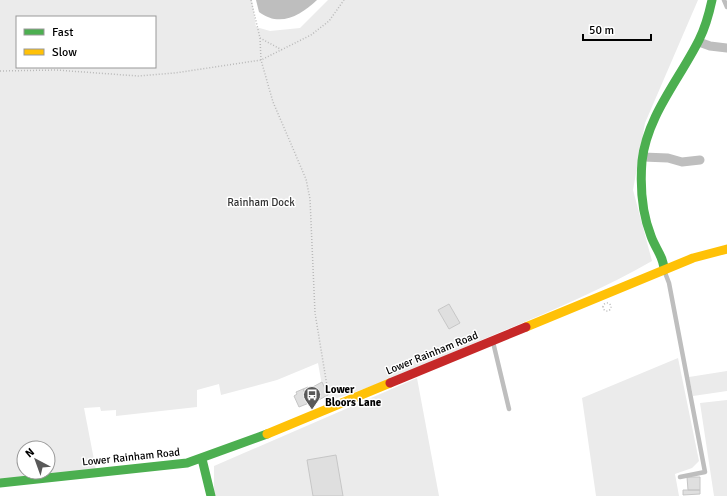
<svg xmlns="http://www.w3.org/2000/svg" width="727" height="496" font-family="Signika,sans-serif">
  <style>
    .green { fill: #ebebeb; fill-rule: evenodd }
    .water { fill: #bebebe }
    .building { fill: #dfdfdf; stroke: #c6c6c6 }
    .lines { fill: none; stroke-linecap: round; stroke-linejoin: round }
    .path { stroke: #b9b9b9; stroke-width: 1.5; stroke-dasharray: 1 2; stroke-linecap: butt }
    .lane { stroke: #bebebe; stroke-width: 4.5 }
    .street { stroke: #bebebe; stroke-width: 9 }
    .fast { stroke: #4caf50; stroke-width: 9 }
    .slow { stroke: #ffc107; stroke-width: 9 }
    .jam { stroke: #c62828; stroke-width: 9 }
    .labels { text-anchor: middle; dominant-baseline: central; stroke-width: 3; stroke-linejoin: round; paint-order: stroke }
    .park-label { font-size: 11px; fill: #323232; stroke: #fff }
    .street-label { font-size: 11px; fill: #000; stroke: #fff }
    .poi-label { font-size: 11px; font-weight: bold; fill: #000; stroke: #fff; text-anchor: start }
  </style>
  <rect width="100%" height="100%" fill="#fff"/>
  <path class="green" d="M 0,0 L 252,0 L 256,27 L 270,31 L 300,28 L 328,0 L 698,0 L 645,123 L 633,190 L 652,261 C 598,292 541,315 484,339 C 432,362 380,385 325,402 L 318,363 L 277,380 L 221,395 L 219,384 L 197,390 L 197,407 L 116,416 L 116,410 L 101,411 L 100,407 L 84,408 L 96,470 L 0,481 ZM 17,17 L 155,17 L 155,67 L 17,67 ZM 449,304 L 460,323 L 449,329 L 438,310 ZM 24,448 L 48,448 L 48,472 L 24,472 Z
    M 678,358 L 699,461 L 692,468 L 675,474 L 679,496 L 596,496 L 582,398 Z
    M 727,371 L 727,391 L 693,396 L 689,377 Z
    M 417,378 L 439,496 L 214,496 L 214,466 Z
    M 727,400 L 727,496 L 714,496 L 700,403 Z"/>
  <path class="water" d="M 256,0 L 317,0 C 301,15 280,28 259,12 Z"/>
  <path class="building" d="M 449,304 L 460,323 L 449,329 L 438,310 Z
    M 322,382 L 328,395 L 313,403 L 312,401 L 309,403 L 303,389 L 308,387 L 309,389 Z
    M 303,389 L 309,403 L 299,407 L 294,396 L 297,394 L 296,392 Z
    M 336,455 L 343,496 L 313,496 L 307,460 Z
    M 687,477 L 700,477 L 700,490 L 688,490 Z
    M 683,490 L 700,490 L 700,494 L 683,495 Z"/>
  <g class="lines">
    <path class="path" d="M 251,0 L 260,38 L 282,50
      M 260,38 L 261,60 L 273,102 L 306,179 L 310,199 L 315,313 L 329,398
      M 0,71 L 56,70 L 138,76 L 175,73 L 261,60 L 311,35 L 329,21 L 344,0
      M603 307a4 4 0 1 1 8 0a4 4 0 1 1-8 0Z"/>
    <path class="lane" d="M 724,0 L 727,7
      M 664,270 L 669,283 L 705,472 L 680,477
      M 493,342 L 509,409"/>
    <path class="street" d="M 699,42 L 710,46 L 727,48
      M 643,157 L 668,158 L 682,162 L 700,160"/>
    <path class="fast" d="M 664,270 C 664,257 655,248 651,236 C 642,213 640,186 642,161 C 647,116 679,80 699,40 C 705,28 709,14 712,0
      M 202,459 L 211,496
      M 0,483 L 187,463 L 267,434"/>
    <path class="slow" d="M 526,327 L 693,258 L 727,249
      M 267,434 L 390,383"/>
    <path class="jam" d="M 390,383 L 526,327"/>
  </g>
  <defs>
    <symbol id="bus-pin" viewBox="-11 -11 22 30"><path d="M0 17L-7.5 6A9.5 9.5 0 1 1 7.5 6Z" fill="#595959" stroke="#fff"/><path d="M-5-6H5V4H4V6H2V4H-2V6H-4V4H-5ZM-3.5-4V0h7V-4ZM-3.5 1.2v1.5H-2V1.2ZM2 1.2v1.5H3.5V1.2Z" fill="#fff"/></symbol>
  </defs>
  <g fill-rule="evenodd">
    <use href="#bus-pin" x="302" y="385" width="20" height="27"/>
  </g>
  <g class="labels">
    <g class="park-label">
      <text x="261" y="202">Rainham Dock</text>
    </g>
    <g class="street-label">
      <text transform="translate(432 353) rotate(-22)">Lower Rainham Road</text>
      <text transform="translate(131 457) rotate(-6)">Lower Rainham Road</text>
    </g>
    <g class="poi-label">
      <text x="325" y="389">Lower<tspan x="325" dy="13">Bloors Lane</tspan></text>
    </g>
  </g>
  <rect x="16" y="16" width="140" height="52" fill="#ffffff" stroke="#999999"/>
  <rect x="24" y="29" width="20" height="6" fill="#4caf50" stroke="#999999"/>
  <text x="52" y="36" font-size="12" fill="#000000">Fast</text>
  <rect x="24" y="49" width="20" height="6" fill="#ffc107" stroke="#999999"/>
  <text x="52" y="56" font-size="12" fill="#000000">Slow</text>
  <g transform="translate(36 460) rotate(319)"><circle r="19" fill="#ffffff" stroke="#999999"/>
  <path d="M0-3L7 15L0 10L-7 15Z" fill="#595959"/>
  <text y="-6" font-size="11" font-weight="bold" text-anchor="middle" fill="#000000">N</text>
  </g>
  <path d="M583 34v6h68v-6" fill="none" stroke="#000000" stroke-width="2"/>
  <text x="589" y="34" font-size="12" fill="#000000" stroke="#ffffff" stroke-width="3" paint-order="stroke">50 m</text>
</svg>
